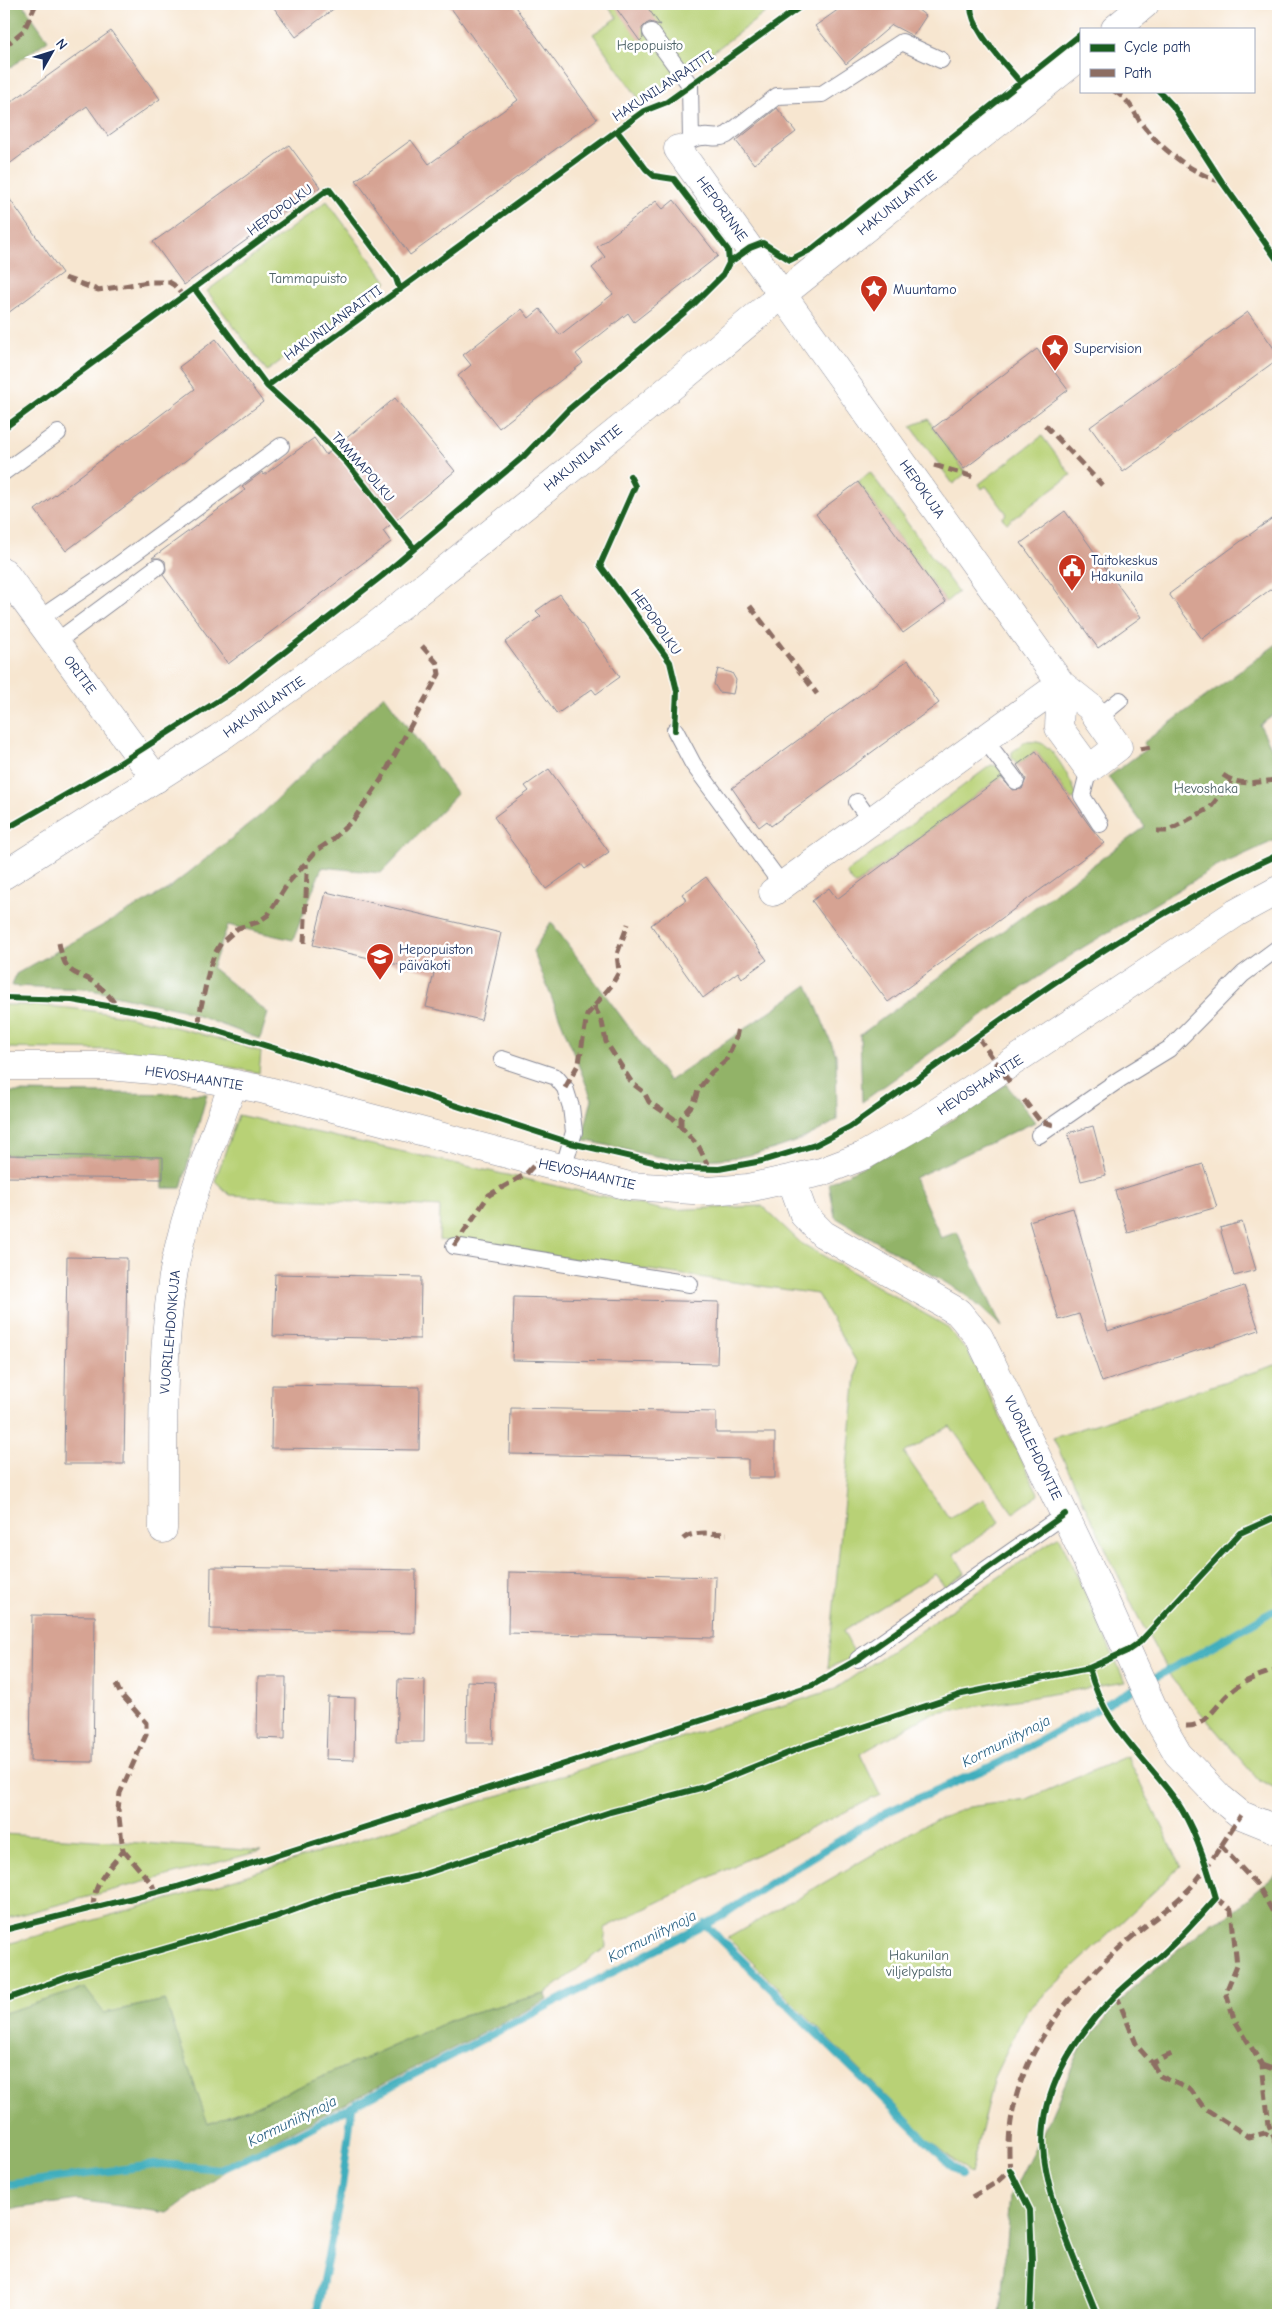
<svg xmlns="http://www.w3.org/2000/svg" width="1282" height="2319" font-family="'Comic Neue',sans-serif">
  <style>
    .green { fill: #b8d176; stroke: #6a806a }
    .forest { fill: #92b367; stroke: #567162 }
    .lines { fill: none; stroke-linecap: round; stroke-linejoin: round }
    .stream { stroke: #40aebd; stroke-width: 8 }
    .building { fill: #d6a393 }
    .lane-casing { stroke: #898a97; stroke-width: 18 }
    .street-casing { stroke: #898a97; stroke-width: 29 }
    .secondary-casing { stroke: #898a97; stroke-width: 29 }
    .lane { stroke: #fff; stroke-width: 16 }
    .street { stroke: #fff; stroke-width: 28 }
    .secondary { stroke: #fff; stroke-width: 28 }
    .quiet { stroke: #8d6e63; stroke-width: 5; stroke-dasharray: 10 5; stroke-linecap: butt }
    .cycleway-casing { stroke: #fff; stroke-width: 9 }
    .cycleway { stroke: #1b5e20; stroke-width: 6 }
    .labels { text-anchor: middle; dominant-baseline: central; stroke-width: 5; stroke-linejoin: round; paint-order: stroke }
    .park-label { font-size: 14px; fill: #4a6065; stroke: #fff }
    .street-label { font-size: 14px; fill: #1b2f5e; stroke: #fff }
    .poi-label { font-size: 14px; fill: #1b2f5e; stroke: #fff; text-anchor: start }
    .water-label { font-size: 15px; font-style: italic; fill: #2a6284; stroke: #fff }
  </style>
  <rect width="100%" height="100%" fill="#fff"/>
  <filter id="ink" filterUnits="userSpaceOnUse"><feTurbulence type="fractalNoise" baseFrequency=".02" numOctaves="2"/><feDisplacementMap in="SourceGraphic" scale="10" xChannelSelector="R" yChannelSelector="G"/><feConvolveMatrix kernelMatrix="1 2 1 2 8 2 1 2 1" color-interpolation-filters="sRGB"/></filter>
  <filter id="wash" filterUnits="userSpaceOnUse"><feTurbulence type="fractalNoise" baseFrequency=".0096" numOctaves="4" result="noise"/><feDisplacementMap in="SourceGraphic" scale="20" xChannelSelector="R" yChannelSelector="G"/><feGaussianBlur stdDeviation="1.12" result="paint"/><feColorMatrix in="noise" values="0 0 0 0 0 0 0 0 0 0 0 0 0 0 0 0 0 1.4 0 .05"/><feComposite in="paint" operator="in"/></filter>
  <g filter="url(#wash)">
    <rect width="100%" height="100%" fill="#f7e6d0"/>
    <path class="green" d="M 607,4 L 777,4 L 693,67 L 692,65 L 641,102 L 593,34 L 617,18 Z
      M 327,201 L 387,282 L 267,371 L 207,291 Z
      M 929,419 L 933,428 L 966,473 L 953,484 L 911,426 Z
      M 1042,436 L 1071,475 L 1007,523 L 1002,518 L 1007,514 L 986,486 L 982,489 L 979,484 Z
      M 870,472 L 958,592 L 946,602 L 858,482 Z
      M 1025,742 C 1030,742 1036,741 1041,743 C 1056,750 1071,781 1077,796 L 1072,800 L 1036,751 L 1017,765 L 1012,758 L 1012,752 Z
      M 991,765 L 1000,766 L 1005,774 L 855,885 L 846,873 Z
      M 4,1005 C 92,1004 177,1025 261,1052 L 259,1073 L 175,1056 L 117,1050 L 4,1048 Z
      M 238,1115 L 664,1210 L 762,1206 L 801,1243 L 946,1326 L 968,1352 L 1039,1495 L 1013,1513 L 950,1426 L 904,1453 L 949,1518 L 984,1499 L 1000,1522 L 954,1554 L 965,1573 L 945,1587 L 935,1574 L 843,1631 L 856,1656 L 828,1668 L 857,1363 L 817,1294 L 439,1240 L 440,1207 L 230,1195 L 215,1181 Z
      M 1278,1364 L 1278,1790 L 1258,1780 L 1172,1679 L 1136,1613 L 1053,1438 Z
      M 1059,1536 L 1125,1682 L 931,1714 L 860,1754 L 880,1795 L 605,1928 L 606,1947 L 545,1994 L 463,2015 L 251,2108 L 207,2124 L 165,2000 L 104,2013 L 4,2013 L 4,1945 L 194,1892 L 835,1689 Z
      M 1127,1756 L 1181,1866 L 1025,2013 L 994,2077 L 970,2174 L 930,2140 L 728,1938 L 924,1825 L 969,1807 L 1027,1799 Z
      M 4,1834 L 261,1851 L 4,1919 Z"/>
    <path class="forest" d="M 4,4 L 23,4 L 48,40 L 4,72 Z
      M 1278,643 L 1278,712 L 1260,725 L 1278,761 L 1278,839 L 1216,867 L 1082,948 L 1004,1000 L 862,1102 L 860,1035 L 1145,827 L 1108,777 L 1146,749 L 1143,743 Z
      M 384,695 L 457,794 L 381,873 L 322,867 L 293,940 L 228,925 L 212,968 L 268,1013 L 260,1039 L 182,1010 L 87,989 L 12,986 L 16,974 L 168,889 L 261,815 Z
      M 551,922 L 669,1081 L 808,985 L 836,1055 L 837,1120 C 791,1150 735,1163 680,1159 C 648,1157 614,1146 582,1140 L 592,1099 L 533,951 Z
      M 1006,1084 L 1035,1122 L 914,1178 L 941,1238 L 957,1232 L 1002,1327 L 972,1300 L 958,1290 L 835,1217 L 829,1183 L 932,1133 Z
      M 4,1092 L 207,1094 L 181,1188 L 163,1188 L 163,1157 L 4,1155 Z
      M 1278,1873 L 1278,2315 L 1000,2315 L 1010,2196 L 1050,2118 L 1081,2047 L 1129,1991 L 1212,1922 L 1225,1918 Z
      M 85,1988 L 104,2013 L 165,2000 L 208,2124 L 251,2108 L 463,2015 L 545,1994 L 547,2000 L 251,2152 L 168,2213 L 78,2200 L 12,2209 L 4,2213 L 4,2013 Z"/>
    <g class="lines">
      <path class="stream" d="M 705,1924 L 961,2175
        M 4,2185 L 161,2164 L 221,2169 L 296,2135 L 720,1917 L 778,1878 L 887,1812 L 999,1763 L 1209,1648 L 1278,1608
        M 316,2315 L 342,2187 L 352,2107"/>
    </g>
    <g id="blocks">
      <path class="building" d="M 271,4 L 340,4 L 296,37 Z
        M 448,4 L 513,4 L 597,119 L 410,255 L 356,180 L 411,140 L 429,164 L 518,100 Z
        M 613,4 L 645,4 L 660,25 L 650,22 L 646,24 L 642,28 L 643,38 L 640,41 Z
        M 846,4 L 916,4 L 913,6 L 926,16 L 913,36 L 892,25 L 846,64 L 815,26 Z
        M 111,31 L 160,99 L 108,136 L 87,106 L 4,168 L 4,107 Z
        M 777,108 L 796,132 L 754,164 L 736,141 Z
        M 289,145 L 320,187 L 184,285 L 153,242 Z
        M 4,191 L 62,273 L 4,316 Z
        M 674,200 L 718,256 L 634,322 L 628,313 L 576,354 L 583,363 L 499,428 L 458,376 L 471,365 L 463,355 L 522,309 L 529,318 L 540,309 L 560,335 L 613,294 L 592,268 L 605,257 L 597,247 L 656,201 L 663,209 Z
        M 1248,312 L 1278,354 L 1278,359 L 1123,472 L 1090,427 Z
        M 216,339 L 263,402 L 66,551 L 35,510 L 195,389 L 179,367 Z
        M 1037,349 L 1068,390 L 964,469 L 933,428 Z
        M 395,398 L 455,471 L 383,531 L 391,542 L 228,664 L 163,575 L 166,570 L 165,561 L 160,558 L 152,558 L 245,490 L 242,487 L 262,472 L 264,475 L 314,438 L 326,455 Z
        M 858,482 L 946,602 L 903,633 L 816,514 Z
        M 1065,511 L 1141,617 L 1098,648 L 1021,543 Z
        M 1278,514 L 1278,584 L 1202,639 L 1169,594 Z
        M 560,594 L 620,677 L 596,694 L 592,689 L 557,714 L 505,642 L 541,616 L 536,611 Z
        M 908,660 L 939,703 L 771,826 L 767,821 L 759,827 L 732,788 Z
        M 718,669 L 732,673 L 736,680 L 733,694 L 719,692 L 714,684 Z
        M 1036,751 L 1092,829 L 1104,843 L 888,1002 L 812,901 L 829,888 L 837,899 L 1001,777 L 1012,790 L 1022,789 L 1026,779 L 1017,765 Z
        M 549,769 L 609,852 L 585,869 L 581,864 L 546,889 L 494,817 L 529,791 L 525,786 Z
        M 706,877 L 767,960 L 742,978 L 738,972 L 703,998 L 651,925 L 686,900 L 682,894 Z
        M 326,892 L 501,933 L 481,1020 L 426,1007 L 434,973 L 313,945 Z
        M 1093,1126 L 1106,1175 L 1081,1181 L 1068,1133 Z
        M 4,1155 L 163,1157 L 163,1179 L 4,1177 Z
        M 1203,1164 L 1217,1207 L 1128,1233 L 1115,1191 Z
        M 1073,1208 L 1108,1331 L 1244,1286 L 1259,1330 L 1102,1382 L 1079,1314 L 1059,1320 L 1029,1221 Z
        M 1242,1222 L 1256,1270 L 1234,1276 L 1220,1228 Z
        M 67,1257 L 127,1258 L 124,1464 L 64,1464 Z
        M 275,1274 L 421,1277 L 420,1339 L 273,1336 Z
        M 514,1297 L 719,1302 L 717,1364 L 512,1360 Z
        M 272,1385 L 420,1387 L 419,1450 L 271,1448 Z
        M 511,1408 L 716,1412 L 716,1433 L 775,1433 L 775,1478 L 748,1478 L 748,1459 L 510,1454 Z
        M 211,1567 L 416,1570 L 415,1633 L 210,1629 Z
        M 509,1572 L 716,1577 L 714,1638 L 508,1633 Z
        M 32,1615 L 95,1616 L 93,1762 L 30,1761 Z
        M 258,1677 L 286,1677 L 285,1739 L 257,1738 Z
        M 398,1679 L 425,1680 L 424,1742 L 396,1742 Z
        M 467,1681 L 495,1682 L 493,1743 L 466,1743 Z
        M 328,1697 L 355,1698 L 354,1760 L 326,1759 Z"/>
    </g>
  </g>
  <g filter="url(#ink)">
    <use href="#blocks" fill-opacity="0" stroke="#898a97" stroke-width="1"/>
    <g class="lines">
      <defs>
        <path id="lane" d="M 651,32 L 690,85 L 691,140
          M 678,149 C 686,143 693,137 703,137 C 713,136 717,140 727,135 L 777,96 L 822,94 L 902,42 L 941,60
          M 4,472 L 58,433
          M 39,619 L 110,571 L 281,446
          M 56,642 L 157,567
          M 1098,718 L 1120,700
          M 675,730 L 693,764 L 782,885
          M 985,740 L 1016,781
          M 1089,769 L 1082,796 L 1100,824
          M 857,802 L 871,822
          M 502,1059 L 556,1077 L 565,1088 L 571,1107 L 574,1132 L 563,1169
          M 1039,1135 L 1120,1079 L 1169,1049 L 1243,974 L 1278,948
          M 454,1246 L 690,1284
          M 858,1659 L 1065,1514"/>
        <path id="street" d="M 678,149 L 1061,684 L 773,892
          M 4,572 L 156,779
          M 1061,684 L 1090,707 L 1118,747 L 1089,769 L 1059,728 Z
          M 4,1066 L 108,1066 L 175,1072 L 261,1089 L 629,1186 L 708,1191 L 748,1188 L 821,1172 L 863,1156 L 924,1121 L 1236,913 L 1278,890
          M 791,1179 L 804,1215 L 823,1234 L 958,1312 L 979,1337 L 1087,1561 L 1159,1721 L 1178,1754 L 1219,1797 L 1241,1815 L 1278,1830
          M 163,1529 C 164,1448 160,1364 172,1283 C 181,1218 211,1146 233,1084"/>
        <path id="secondary" d="M 1115,29 L 1145,4
          M 4,875 L 219,738 L 373,628 L 635,417 L 783,294 L 1081,56"/>
      </defs>
      <use href="#lane" class="lane-casing"/>
      <use href="#street" class="street-casing"/>
      <use href="#secondary" class="secondary-casing"/>
      <use href="#lane" class="lane"/>
      <use href="#street" class="street"/>
      <use href="#secondary" class="secondary"/>
      <path class="quiet" d="M 4,47 L 24,30 L 36,4
        M 1114,91 C 1136,105 1131,112 1146,129 C 1165,152 1194,174 1222,182
        M 65,278 L 98,290 L 149,282 L 169,282 L 174,285 L 183,296
        M 1045,425 L 1102,485
        M 934,465 L 974,477
        M 750,606 L 817,694
        M 1140,749 L 1151,747
        M 1223,775 C 1241,788 1258,781 1278,780
        M 1157,831 L 1167,831 L 1210,808 L 1231,781
        M 59,943 C 67,984 79,967 102,989 C 108,994 113,1001 117,1007
        M 304,943 L 307,873 L 306,864
        M 594,1006 L 602,1022 L 606,1042 L 632,1083 L 644,1092 L 649,1102 L 673,1118 L 699,1147 L 709,1168
        M 199,1025 L 200,1012 L 209,970 L 214,955 L 221,943 L 238,928 L 258,922 L 268,915 L 288,883 L 316,851 L 332,840 L 354,819 L 381,780 L 439,674 L 437,663 L 422,646
        M 978,1037 L 1011,1084
        M 565,1088 L 579,1063 L 587,1015 L 611,986 L 619,972 L 617,954 L 628,924
        M 1024,1100 L 1040,1121 L 1054,1125
        M 681,1126 L 681,1118 L 694,1103 L 698,1090 L 711,1073 L 726,1060 L 736,1038 L 738,1027
        M 454,1246 L 489,1195 L 526,1174 L 537,1162
        M 683,1539 C 693,1530 714,1534 727,1534
        M 1186,1726 C 1208,1727 1217,1702 1232,1691 C 1244,1680 1263,1674 1278,1669
        M 1220,1845 L 1259,1887 L 1278,1921
        M 123,1850 L 152,1884 L 156,1894
        M 1216,1898 L 1231,1910 L 1237,1965 L 1226,1992 L 1234,2019 L 1262,2065 L 1269,2125 L 1278,2147
        M 93,1908 C 94,1879 109,1871 123,1850 L 118,1809 L 120,1793 L 146,1735 L 146,1723 L 120,1693 L 116,1684
        M 1116,1994 L 1137,2046 L 1152,2063 L 1172,2054
        M 1152,2063 L 1160,2076 L 1191,2090 L 1204,2108 L 1249,2137 L 1265,2133 L 1273,2137
        M 1262,2065 L 1278,2071
        M 972,2197 L 997,2182 L 1010,2170 C 1000,2072 1063,1996 1133,1936 C 1152,1920 1174,1905 1191,1887 C 1210,1865 1225,1839 1241,1815"/>
      <defs>
        <path id="cycleway" d="M 971,4 C 969,29 1005,63 1020,82
          M 1159,91 L 1173,106 L 1222,182 L 1278,261
          M 729,263 L 750,248 L 763,243 L 790,260 L 812,249 L 1081,34
          M 194,288 L 267,386 L 644,111 L 667,102 L 804,4
          M 267,386 L 311,426 L 347,463 L 414,548
          M 4,428 L 329,189 L 396,278 L 400,290
          M 630,476 L 635,486 L 600,565 L 670,662 L 677,691 L 675,730
          M 4,830 L 109,770 L 240,687 L 382,576 L 524,456 L 568,410 L 692,306 L 723,275 L 729,263 L 728,250 L 674,179 L 654,176 L 646,169 L 617,131
          M 4,998 L 72,1000 L 155,1014 L 199,1025 L 380,1081 L 571,1143 L 679,1168 L 719,1169 L 762,1161 L 815,1145 L 850,1127 C 988,1030 1123,924 1278,855
          M 1089,1668 C 1105,1729 1143,1754 1177,1802 C 1194,1827 1208,1869 1216,1898 C 1201,1915 1186,1932 1169,1948 C 1152,1965 1132,1979 1115,1996 C 1073,2038 1037,2095 1044,2157 C 1050,2208 1079,2268 1097,2315
          M 4,1930 L 177,1887 L 813,1685 L 858,1659 L 1065,1514
          M 4,2000 L 70,1976 L 275,1917 L 335,1895 L 418,1876 L 610,1812 L 704,1787 L 808,1745 L 962,1694 L 1089,1668 L 1127,1651 L 1140,1642 L 1240,1533 L 1278,1516
          M 1010,2170 L 1030,2210 L 1032,2262 L 1030,2315"/>
      </defs>
      <use href="#cycleway" class="cycleway-casing"/>
      <use href="#cycleway" class="cycleway"/>
    </g>
  </g>
  <defs>
    <symbol id="sight-pin" viewBox="-11 -11 22 30"><path d="M0 17L-7.5 6A9.5 9.5 0 1 1 7.5 6Z" fill="#c8321e" stroke="#fff"/><path d="M0-6L1.8-2.2L6-1.7L2.9 1.2L3.7 5.4L0 3.3L-3.7 5.4L-2.9 1.2L-6-1.7L-1.8-2.2Z" fill="#fff"/></symbol>
    <symbol id="civic-pin" viewBox="-11 -11 22 30"><path d="M0 17L-7.5 6A9.5 9.5 0 1 1 7.5 6Z" fill="#c8321e" stroke="#fff"/><path d="M-.6-6.5H3V-4.5H.6V-3L4-1V1h2V6H-6V1h2V-1L-.6-3ZM-1.2 2.5V6h2.4V2.5Z" fill="#fff"/></symbol>
    <symbol id="school-pin" viewBox="-11 -11 22 30"><path d="M0 17L-7.5 6A9.5 9.5 0 1 1 7.5 6Z" fill="#c8321e" stroke="#fff"/><path d="M0-5L7-2L0 1L-7-2ZM-4 1L0 2.5L4 1V4Q0 6-4 4Z" fill="#fff"/></symbol>
  </defs>
  <g fill-rule="evenodd">
    <use href="#sight-pin" x="858" y="273" width="32" height="43"/>
    <use href="#sight-pin" x="1039" y="332" width="32" height="43"/>
    <use href="#civic-pin" x="1056" y="552" width="32" height="43"/>
    <use href="#school-pin" x="364" y="941" width="32" height="43"/>
  </g>
  <g class="labels">
    <g class="park-label">
      <text x="650" y="45">Hepopuisto</text>
      <text x="308" y="278">Tammapuisto</text>
      <text x="1206" y="788">Hevoshaka</text>
      <text x="919" y="1955">Hakunilan<tspan x="919" dy="16">viljelypalsta</tspan></text>
    </g>
    <g class="street-label">
      <text transform="translate(663 86) rotate(-33)">HAKUNILANRAITTI</text>
      <text transform="translate(897 203) rotate(-38)">HAKUNILANTIE</text>
      <text transform="translate(722 209) rotate(54)">HEPORINNE</text>
      <text transform="translate(280 210) rotate(-36)">HEPOPOLKU</text>
      <text transform="translate(333 323) rotate(-36)">HAKUNILANRAITTI</text>
      <text transform="translate(583 458) rotate(-39)">HAKUNILANTIE</text>
      <text transform="translate(363 467) rotate(49)">TAMMAPOLKU</text>
      <text transform="translate(922 489) rotate(55)">HEPOKUJA</text>
      <text transform="translate(656 622) rotate(55)">HEPOPOLKU</text>
      <text transform="translate(80 675) rotate(53)">ORITIE</text>
      <text transform="translate(264 707) rotate(-35)">HAKUNILANTIE</text>
      <text transform="translate(194 1078) rotate(9)">HEVOSHAANTIE</text>
      <text transform="translate(980 1085) rotate(-33)">HEVOSHAANTIE</text>
      <text transform="translate(587 1174) rotate(13)">HEVOSHAANTIE</text>
      <text transform="translate(170 1332) rotate(-85)">VUORILEHDONKUJA</text>
      <text transform="translate(1033 1448) rotate(64)">VUORILEHDONTIE</text>
    </g>
    <g class="poi-label">
      <text x="893" y="289">Muuntamo</text>
      <text x="1074" y="348">Supervision</text>
      <text x="1091" y="560">Taitokeskus<tspan x="1091" dy="16">Hakunila</tspan></text>
      <text x="399" y="949">Hepopuiston<tspan x="399" dy="16">päiväkoti</tspan></text>
    </g>
    <g class="water-label">
      <text transform="translate(1006 1741) rotate(-27)">Kormuniitynoja</text>
      <text transform="translate(652 1936) rotate(-27)">Kormuniitynoja</text>
      <text transform="translate(292 2121) rotate(-26)">Kormuniitynoja</text>
    </g>
  </g>
  <rect width="1282" height="2319" fill="none" stroke="#fff" stroke-width="20"/>
  <rect x="1080" y="28" width="175" height="65" fill="#ffffff" stroke="#a4acbf"/>
  <rect x="1090" y="44" width="25" height="8" fill="#1b5e20" stroke="#a4acbf"/>
  <text x="1124" y="52" font-size="15" fill="#1b2f5e">Cycle path</text>
  <rect x="1090" y="69" width="25" height="8" fill="#8d6e63" stroke="#a4acbf"/>
  <text x="1124" y="78" font-size="15" fill="#1b2f5e">Path</text>
  <g transform="translate(52 52) rotate(51)" stroke="#ffffff" stroke-width="4" paint-order="stroke">
  <path d="M0-4L9 19L0 12L-9 19Z" fill="#1b2f5e"/>
  <text y="-8" font-size="14" font-weight="bold" text-anchor="middle" fill="#1b2f5e">N</text>
  </g>
</svg>
